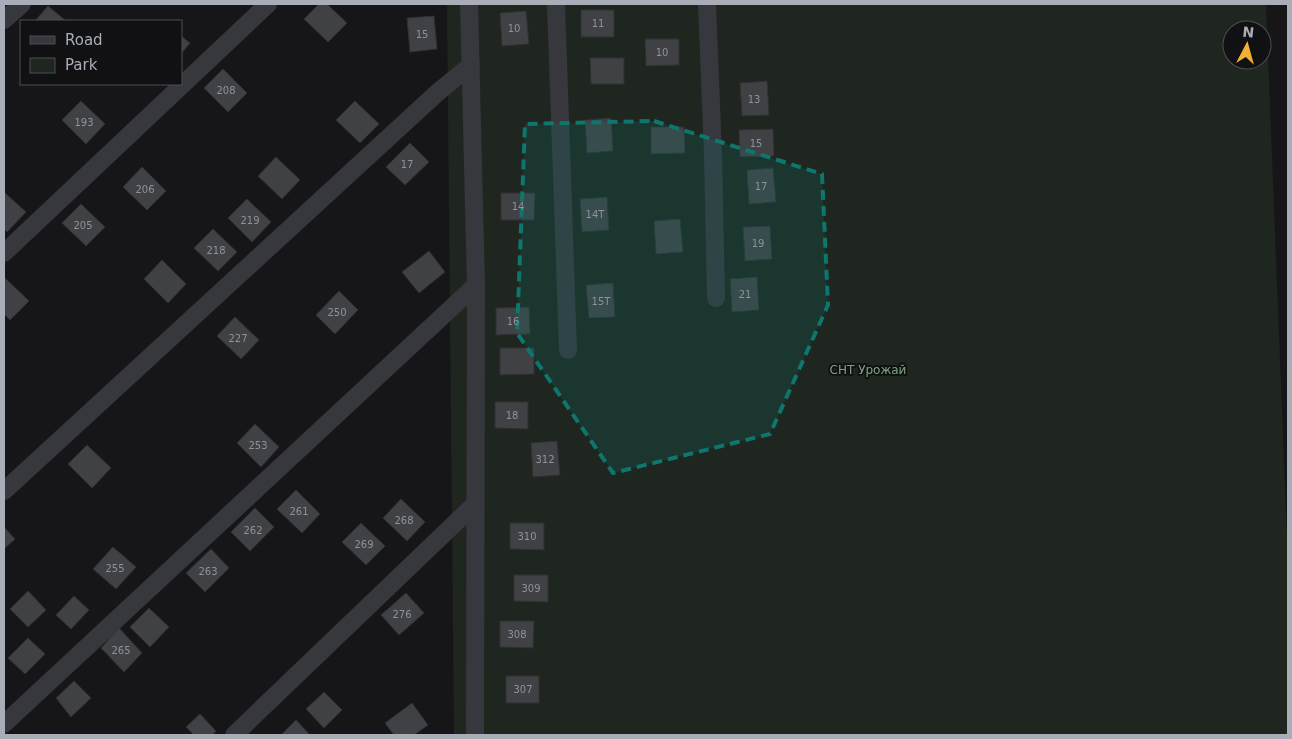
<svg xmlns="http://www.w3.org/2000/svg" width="1292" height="739" font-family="'DejaVu Sans',sans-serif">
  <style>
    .green { fill: #1e261f; fill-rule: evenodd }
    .building { fill: #404145; stroke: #303034 }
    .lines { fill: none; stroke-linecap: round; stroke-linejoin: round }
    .minor { stroke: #37383d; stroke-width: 18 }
    .marked { fill: #0f766e; fill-opacity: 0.2; stroke: #0f766e; stroke-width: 4; stroke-dasharray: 10 6; stroke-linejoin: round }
    .labels { text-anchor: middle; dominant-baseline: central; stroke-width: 4; stroke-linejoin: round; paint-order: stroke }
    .number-label { font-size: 10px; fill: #8e929b }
    .park-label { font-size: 12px; fill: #7fa381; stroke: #111113 }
  </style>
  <rect width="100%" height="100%" fill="#161618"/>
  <path class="green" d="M 447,4 L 1266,4 L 1288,564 L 1288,735 L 454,735 ZM 1232,30 L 1262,30 L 1262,60 L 1232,60 Z"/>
  <path class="building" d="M 319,4 L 327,4 L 347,23 L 328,42 L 304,19 Z
    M 48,6 L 66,21 L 35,21 Z
    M 581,10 L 614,10 L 614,37 L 581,37 Z
    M 526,11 L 529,44 L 502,46 L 500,13 Z
    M 434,16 L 437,49 L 410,52 L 407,18 Z
    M 181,36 L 190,43 L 181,54 Z
    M 645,39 L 679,39 L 679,65 L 646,66 Z
    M 590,58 L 624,58 L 624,84 L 591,84 Z
    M 223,69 L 247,93 L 228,112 L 204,88 Z
    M 767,81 L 769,115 L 742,116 L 740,83 Z
    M 81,101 L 105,124 L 86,144 L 62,120 Z
    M 355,101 L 379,124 L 360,143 L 336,120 Z
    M 611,118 L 613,151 L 587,153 L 585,120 Z
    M 651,127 L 684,127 L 685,153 L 651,154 Z
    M 773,129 L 774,156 L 740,157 L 739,130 Z
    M 410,143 L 429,162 L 405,185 L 386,167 Z
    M 276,157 L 300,180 L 282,199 L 258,176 Z
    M 142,167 L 166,191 L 147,210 L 123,187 Z
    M 773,168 L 776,202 L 749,204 L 747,170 Z
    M 4,192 L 26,212 L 7,232 L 4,229 Z
    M 501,193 L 535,193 L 534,220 L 501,220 Z
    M 607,197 L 609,230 L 582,232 L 580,199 Z
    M 247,199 L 271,222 L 252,242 L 228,218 Z
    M 81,204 L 105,227 L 86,246 L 62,223 Z
    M 680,219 L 683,252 L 656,254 L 654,221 Z
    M 770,226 L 772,259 L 745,261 L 743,227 Z
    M 213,229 L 237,252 L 218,271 L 194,248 Z
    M 429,251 L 445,272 L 419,293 L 402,272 Z
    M 162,260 L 186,284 L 168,303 L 144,279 Z
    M 757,277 L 759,310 L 732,312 L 730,279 Z
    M 5,278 L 29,301 L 10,320 L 4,314 L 4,279 Z
    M 613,283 L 615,317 L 589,318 L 586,285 Z
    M 339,291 L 358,310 L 335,334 L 316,315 Z
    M 529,307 L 530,334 L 496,335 L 496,308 Z
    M 235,317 L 259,340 L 241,359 L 217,336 Z
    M 500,348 L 534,348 L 534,374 L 500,375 Z
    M 495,402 L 528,402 L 528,429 L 495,428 Z
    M 255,424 L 279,447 L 261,467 L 237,443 Z
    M 557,441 L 560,475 L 533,477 L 531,443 Z
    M 87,445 L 111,468 L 92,488 L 68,464 Z
    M 296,490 L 320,514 L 302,533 L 277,509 Z
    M 401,499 L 425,522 L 407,541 L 383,518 Z
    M 255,508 L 274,527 L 250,551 L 231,532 Z
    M 361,523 L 385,546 L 366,565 L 342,542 Z
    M 510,523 L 544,523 L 544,550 L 510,549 Z
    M 4,527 L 15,539 L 4,549 Z
    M 113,547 L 136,567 L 116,589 L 93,569 Z
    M 211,549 L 229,568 L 205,592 L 186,573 Z
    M 514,575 L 548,575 L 548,602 L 514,601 Z
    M 28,591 L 46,610 L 28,627 L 10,609 Z
    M 406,593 L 424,613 L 399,635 L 381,615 Z
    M 74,596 L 89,610 L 71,629 L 56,615 Z
    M 149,608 L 169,627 L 150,647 L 130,627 Z
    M 500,621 L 534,621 L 533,648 L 500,647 Z
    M 119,628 L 142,653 L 124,672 L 101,648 Z
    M 28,638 L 45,654 L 25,674 L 8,658 Z
    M 506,676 L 539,676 L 539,703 L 506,703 Z
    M 74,681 L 91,698 L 71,717 L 56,698 Z
    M 324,692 L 342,710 L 324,728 L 306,709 Z
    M 412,703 L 428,725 L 414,735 L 394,735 L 385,723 Z
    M 200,714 L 216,731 L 212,735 L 194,735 L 186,727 Z
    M 296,720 L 310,735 L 281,735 Z"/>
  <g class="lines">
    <path class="minor" d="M 469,4 L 476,285 L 475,735
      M 556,4 L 568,350
      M 707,4 L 713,155 L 716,298
      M 4,20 L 22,4
      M 4,253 L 268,4
      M 4,491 L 437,93 L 471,65
      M 4,724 L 476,285
      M 234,735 L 475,504"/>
  </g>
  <path class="marked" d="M 654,121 L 822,174 L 828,305 L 770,434 L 613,473 L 517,333 L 525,124 Z"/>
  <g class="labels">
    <g class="number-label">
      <text x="598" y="23">11</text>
      <text x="514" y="28">10</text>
      <text x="422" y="34">15</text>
      <text x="662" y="52">10</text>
      <text x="226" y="90">208</text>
      <text x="754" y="99">13</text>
      <text x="84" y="122">193</text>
      <text x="756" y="143">15</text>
      <text x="407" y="164">17</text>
      <text x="761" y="186">17</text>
      <text x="145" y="189">206</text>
      <text x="518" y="206">14</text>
      <text x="595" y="214">14Т</text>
      <text x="250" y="220">219</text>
      <text x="83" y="225">205</text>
      <text x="758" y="243">19</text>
      <text x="216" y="250">218</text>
      <text x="745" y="294">21</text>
      <text x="601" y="301">15Т</text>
      <text x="337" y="312">250</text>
      <text x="513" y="321">16</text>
      <text x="238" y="338">227</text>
      <text x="512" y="415">18</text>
      <text x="258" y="445">253</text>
      <text x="545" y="459">312</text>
      <text x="299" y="511">261</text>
      <text x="404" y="520">268</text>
      <text x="253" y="530">262</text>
      <text x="527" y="536">310</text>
      <text x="364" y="544">269</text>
      <text x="115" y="568">255</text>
      <text x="208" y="571">263</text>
      <text x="531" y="588">309</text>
      <text x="402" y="614">276</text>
      <text x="517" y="634">308</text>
      <text x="121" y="650">265</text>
      <text x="523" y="689">307</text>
    </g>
    <g class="park-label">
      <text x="868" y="370">СНТ Урожай</text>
    </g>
  </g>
  <rect width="1292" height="739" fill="none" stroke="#a8adb8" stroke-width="10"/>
  <rect x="20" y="20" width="162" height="65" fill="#111113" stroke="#4d4f55"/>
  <rect x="30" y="36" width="25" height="8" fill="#37383d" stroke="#4d4f55"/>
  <text x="65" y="45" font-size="15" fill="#a8adb8">Road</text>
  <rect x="30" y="58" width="25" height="15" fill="#1e261f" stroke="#4d4f55"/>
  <text x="65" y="70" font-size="15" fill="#a8adb8">Park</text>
  <g transform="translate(1247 45) rotate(6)"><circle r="24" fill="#111113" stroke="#4d4f55"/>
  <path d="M0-4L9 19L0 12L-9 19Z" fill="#f2b134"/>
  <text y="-8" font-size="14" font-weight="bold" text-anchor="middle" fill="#a8adb8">N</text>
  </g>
</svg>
